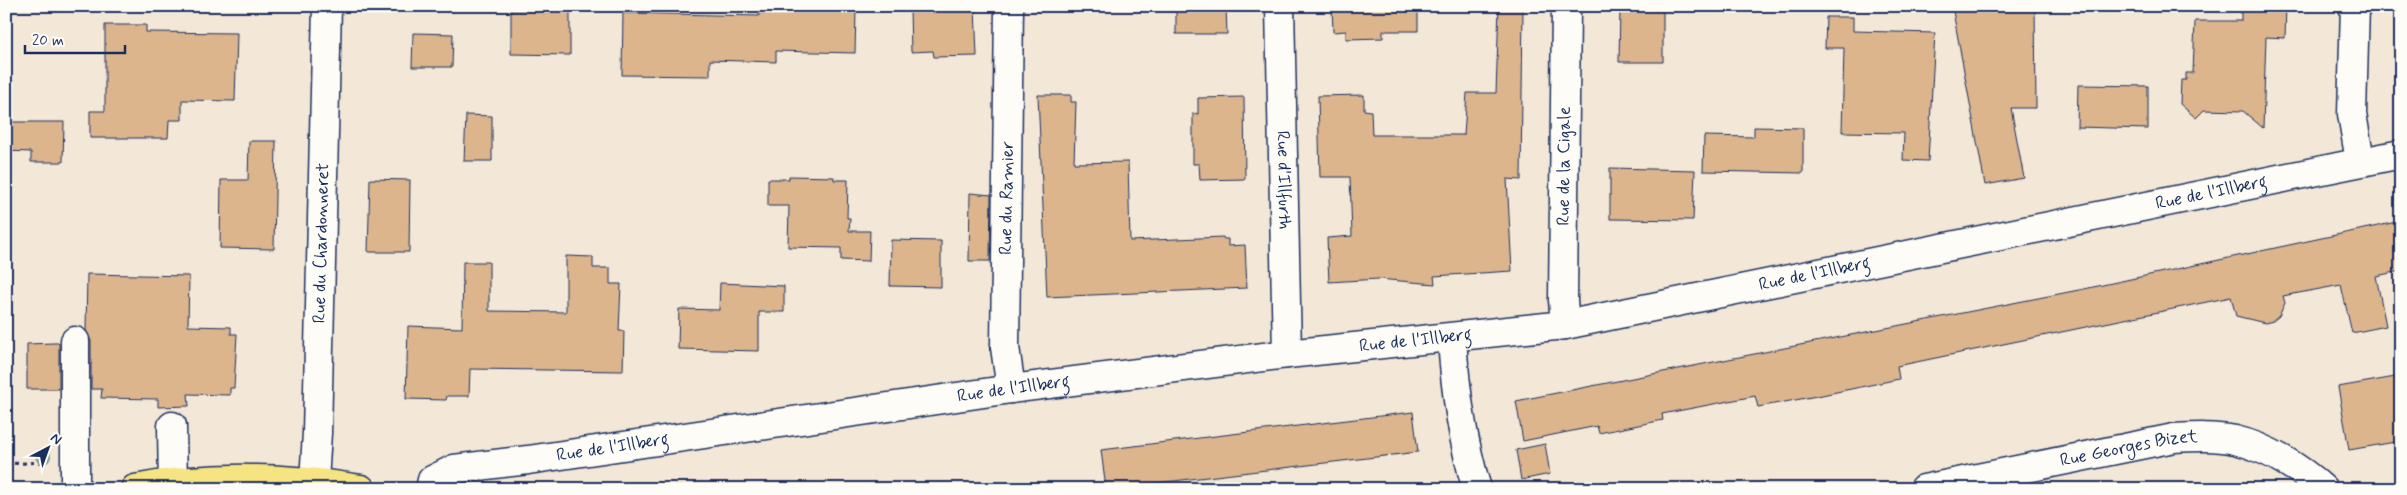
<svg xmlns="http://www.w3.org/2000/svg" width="2407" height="495" font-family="Mynerve,sans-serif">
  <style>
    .building { fill: #dcb58d; stroke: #1b2f5e }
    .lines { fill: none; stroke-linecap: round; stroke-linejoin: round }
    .minor-casing { stroke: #1b2f5e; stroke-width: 31 }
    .major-casing { stroke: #1b2f5e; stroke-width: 31 }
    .path { stroke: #1b2f5e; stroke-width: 3; stroke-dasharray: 4 4; stroke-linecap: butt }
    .minor { stroke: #fdfcf7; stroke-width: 28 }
    .major { stroke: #f6e381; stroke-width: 28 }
    .tree { fill: #8f9ca1 }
    .labels { text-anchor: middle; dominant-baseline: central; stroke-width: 4.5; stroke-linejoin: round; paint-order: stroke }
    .street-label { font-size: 18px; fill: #1b2f5e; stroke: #fdfcf7 }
  </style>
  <rect width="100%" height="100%" fill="#f3e7d7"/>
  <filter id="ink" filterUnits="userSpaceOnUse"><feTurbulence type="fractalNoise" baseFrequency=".02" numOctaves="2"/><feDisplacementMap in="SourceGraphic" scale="10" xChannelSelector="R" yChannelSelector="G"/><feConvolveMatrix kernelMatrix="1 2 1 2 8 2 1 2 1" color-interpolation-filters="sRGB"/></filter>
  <g filter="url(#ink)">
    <path class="building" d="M 1176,6 L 1226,6 L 1227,34 L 1176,34 Z
      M 1332,6 L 1418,6 L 1418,31 L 1383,31 L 1383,38 L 1346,39 L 1346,31 L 1333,32 Z
      M 1499,6 L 1523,6 L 1521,180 L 1507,179 L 1512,271 L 1434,276 L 1435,284 L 1378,279 L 1329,282 L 1327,238 L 1352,236 L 1350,177 L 1320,177 L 1318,96 L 1364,95 L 1364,110 L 1371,111 L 1372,135 L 1464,135 L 1467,93 L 1496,93 Z
      M 1620,6 L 1663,6 L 1663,62 L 1619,62 Z
      M 1952,6 L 2035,6 L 2036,108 L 2011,108 L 2024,178 L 1985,185 Z
      M 2241,6 L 2286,6 L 2285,38 L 2266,37 L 2263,128 L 2243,111 L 2204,110 L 2196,118 L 2180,104 L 2181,80 L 2186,80 L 2186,73 L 2193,73 L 2195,21 L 2241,21 Z
      M 975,8 L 977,56 L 934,57 L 933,51 L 911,52 L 910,10 Z
      M 570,9 L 570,55 L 511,54 L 511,10 Z
      M 759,10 L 856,11 L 855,53 L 776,51 L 776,62 L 710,60 L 710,76 L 622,75 L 623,13 L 759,16 Z
      M 1826,17 L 1853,17 L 1853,31 L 1935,33 L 1928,161 L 1903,160 L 1904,133 L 1842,132 L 1844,48 L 1825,48 Z
      M 105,25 L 146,25 L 146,32 L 237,33 L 235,101 L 182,100 L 182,120 L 169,120 L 168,138 L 90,138 L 90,111 L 105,111 Z
      M 413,33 L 453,34 L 452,67 L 412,67 Z
      M 2078,85 L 2148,86 L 2148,129 L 2077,127 Z
      M 1038,95 L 1071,95 L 1071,102 L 1076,102 L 1074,163 L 1128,162 L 1130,241 L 1223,237 L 1224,239 L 1228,239 L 1228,246 L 1245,245 L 1247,288 L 1047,297 Z
      M 1244,97 L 1245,179 L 1200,180 L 1199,164 L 1193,164 L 1193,113 L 1198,114 L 1198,98 Z
      M 466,115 L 492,116 L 492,161 L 464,161 Z
      M 6,122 L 64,122 L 63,162 L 31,162 L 31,152 L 6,151 Z
      M 1754,127 L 1803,128 L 1803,173 L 1703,171 L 1704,136 L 1754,137 Z
      M 249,141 L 276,141 L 274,249 L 220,248 L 221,180 L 248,180 Z
      M 1610,168 L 1695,170 L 1693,220 L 1610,219 Z
      M 789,176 L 834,177 L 834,180 L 848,180 L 847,218 L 850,218 L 849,231 L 870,231 L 869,261 L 841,260 L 841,248 L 788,247 L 789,206 L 768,206 L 768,179 L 789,179 Z
      M 370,179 L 410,180 L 409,252 L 368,252 Z
      M 970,193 L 991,195 L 990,261 L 969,261 Z
      M 2401,221 L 2401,271 L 2376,276 L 2386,326 L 2352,333 L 2341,285 L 2283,296 L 2285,303 L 2279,316 L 2273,321 L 2265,323 L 2236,316 L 2231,297 L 1897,366 L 1899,379 L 1822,395 L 1758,407 L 1755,396 L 1662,414 L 1663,420 L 1599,433 L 1597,426 L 1523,441 L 1516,401 L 2084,289 Z
      M 891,240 L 941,241 L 941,287 L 890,286 Z
      M 566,256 L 593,257 L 593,268 L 610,268 L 610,284 L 621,284 L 619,331 L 624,331 L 623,371 L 470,369 L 469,396 L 447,396 L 446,400 L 406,399 L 408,326 L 462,328 L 463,262 L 489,262 L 489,311 L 566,312 Z
      M 87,274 L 189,276 L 188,326 L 231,327 L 231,334 L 237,334 L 234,388 L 230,388 L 230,395 L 188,394 L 189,406 L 158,407 L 158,399 L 101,398 L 102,389 L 91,389 L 91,341 L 86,330 Z
      M 720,283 L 784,286 L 784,312 L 759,312 L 759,351 L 678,349 L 679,309 L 719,310 Z
      M 53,343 L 59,343 L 59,389 L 27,389 L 27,344 Z
      M 2401,376 L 2401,441 L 2349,450 L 2338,387 Z
      M 1413,412 L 1418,452 L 1106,489 L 1101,450 Z
      M 1545,444 L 1550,474 L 1521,480 L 1516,450 Z"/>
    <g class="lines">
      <defs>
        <g id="minor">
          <path d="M 1009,6 L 1005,347 L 1011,389"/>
          <path id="s1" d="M 1280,6 L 1287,354"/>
          <path d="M 2355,6 L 2352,114 L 2360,161"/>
          <path id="s2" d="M 1565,325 L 1563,300 L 1566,6"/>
          <path d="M 1452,338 C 1455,390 1462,439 1477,489"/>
          <path d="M 172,426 L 173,489"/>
          <path id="s3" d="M 314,481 L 317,433 L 327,6"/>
          <path d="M 75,489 L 75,341"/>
          <path id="s4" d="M 430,489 L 432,480 L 454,469 L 528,460 L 1011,389 L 1287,354 L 1565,325 L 2401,154"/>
          <path id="s5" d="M 1924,489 L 2174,438 C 2194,437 2215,436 2235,440 C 2266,447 2300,468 2323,489"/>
        </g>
        <path id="major" d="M 135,489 C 209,474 287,477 361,489"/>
      </defs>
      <use href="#minor" class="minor-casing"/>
      <use href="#major" class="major-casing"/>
      <path class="path" d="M 6,464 L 43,462"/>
      <use href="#minor" class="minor"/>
      <use href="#major" class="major"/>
    </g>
    <circle class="tree" cx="43" cy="456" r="8"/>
  </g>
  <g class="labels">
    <g class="street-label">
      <text stroke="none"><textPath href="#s2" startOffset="159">Rue de la Cigale</textPath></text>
      <text stroke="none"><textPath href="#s1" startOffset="174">Rue d'Illfurth</textPath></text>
      <text stroke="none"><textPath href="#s4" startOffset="1814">Rue de l'Illberg</textPath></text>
      <text transform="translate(1007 198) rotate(-89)">Rue du Ramier</text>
      <text stroke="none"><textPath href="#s3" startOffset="238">Rue du Chardonneret</textPath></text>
      <text stroke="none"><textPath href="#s4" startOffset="1409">Rue de l'Illberg</textPath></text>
      <text stroke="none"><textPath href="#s4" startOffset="1004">Rue de l'Illberg</textPath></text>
      <text stroke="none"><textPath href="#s4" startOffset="599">Rue de l'Illberg</textPath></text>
      <text stroke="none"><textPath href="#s4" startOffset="194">Rue de l'Illberg</textPath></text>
      <text stroke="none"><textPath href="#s5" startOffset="209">Rue Georges Bizet</textPath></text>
    </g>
  </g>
  <rect width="2407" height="495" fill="none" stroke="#fdfcf7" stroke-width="25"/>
  <rect x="12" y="12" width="2382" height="470" fill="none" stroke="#1b2f5e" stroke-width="2" filter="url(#ink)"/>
  <g transform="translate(48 448) rotate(41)" stroke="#fdfcf7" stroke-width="4" paint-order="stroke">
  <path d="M0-4L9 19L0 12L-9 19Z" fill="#1b2f5e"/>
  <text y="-8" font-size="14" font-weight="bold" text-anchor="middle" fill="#1b2f5e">N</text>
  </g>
  <path d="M25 45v8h100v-8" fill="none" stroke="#1b2f5e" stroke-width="2.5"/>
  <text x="32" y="45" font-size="15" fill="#1b2f5e" stroke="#fdfcf7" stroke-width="4" paint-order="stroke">20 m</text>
</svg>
